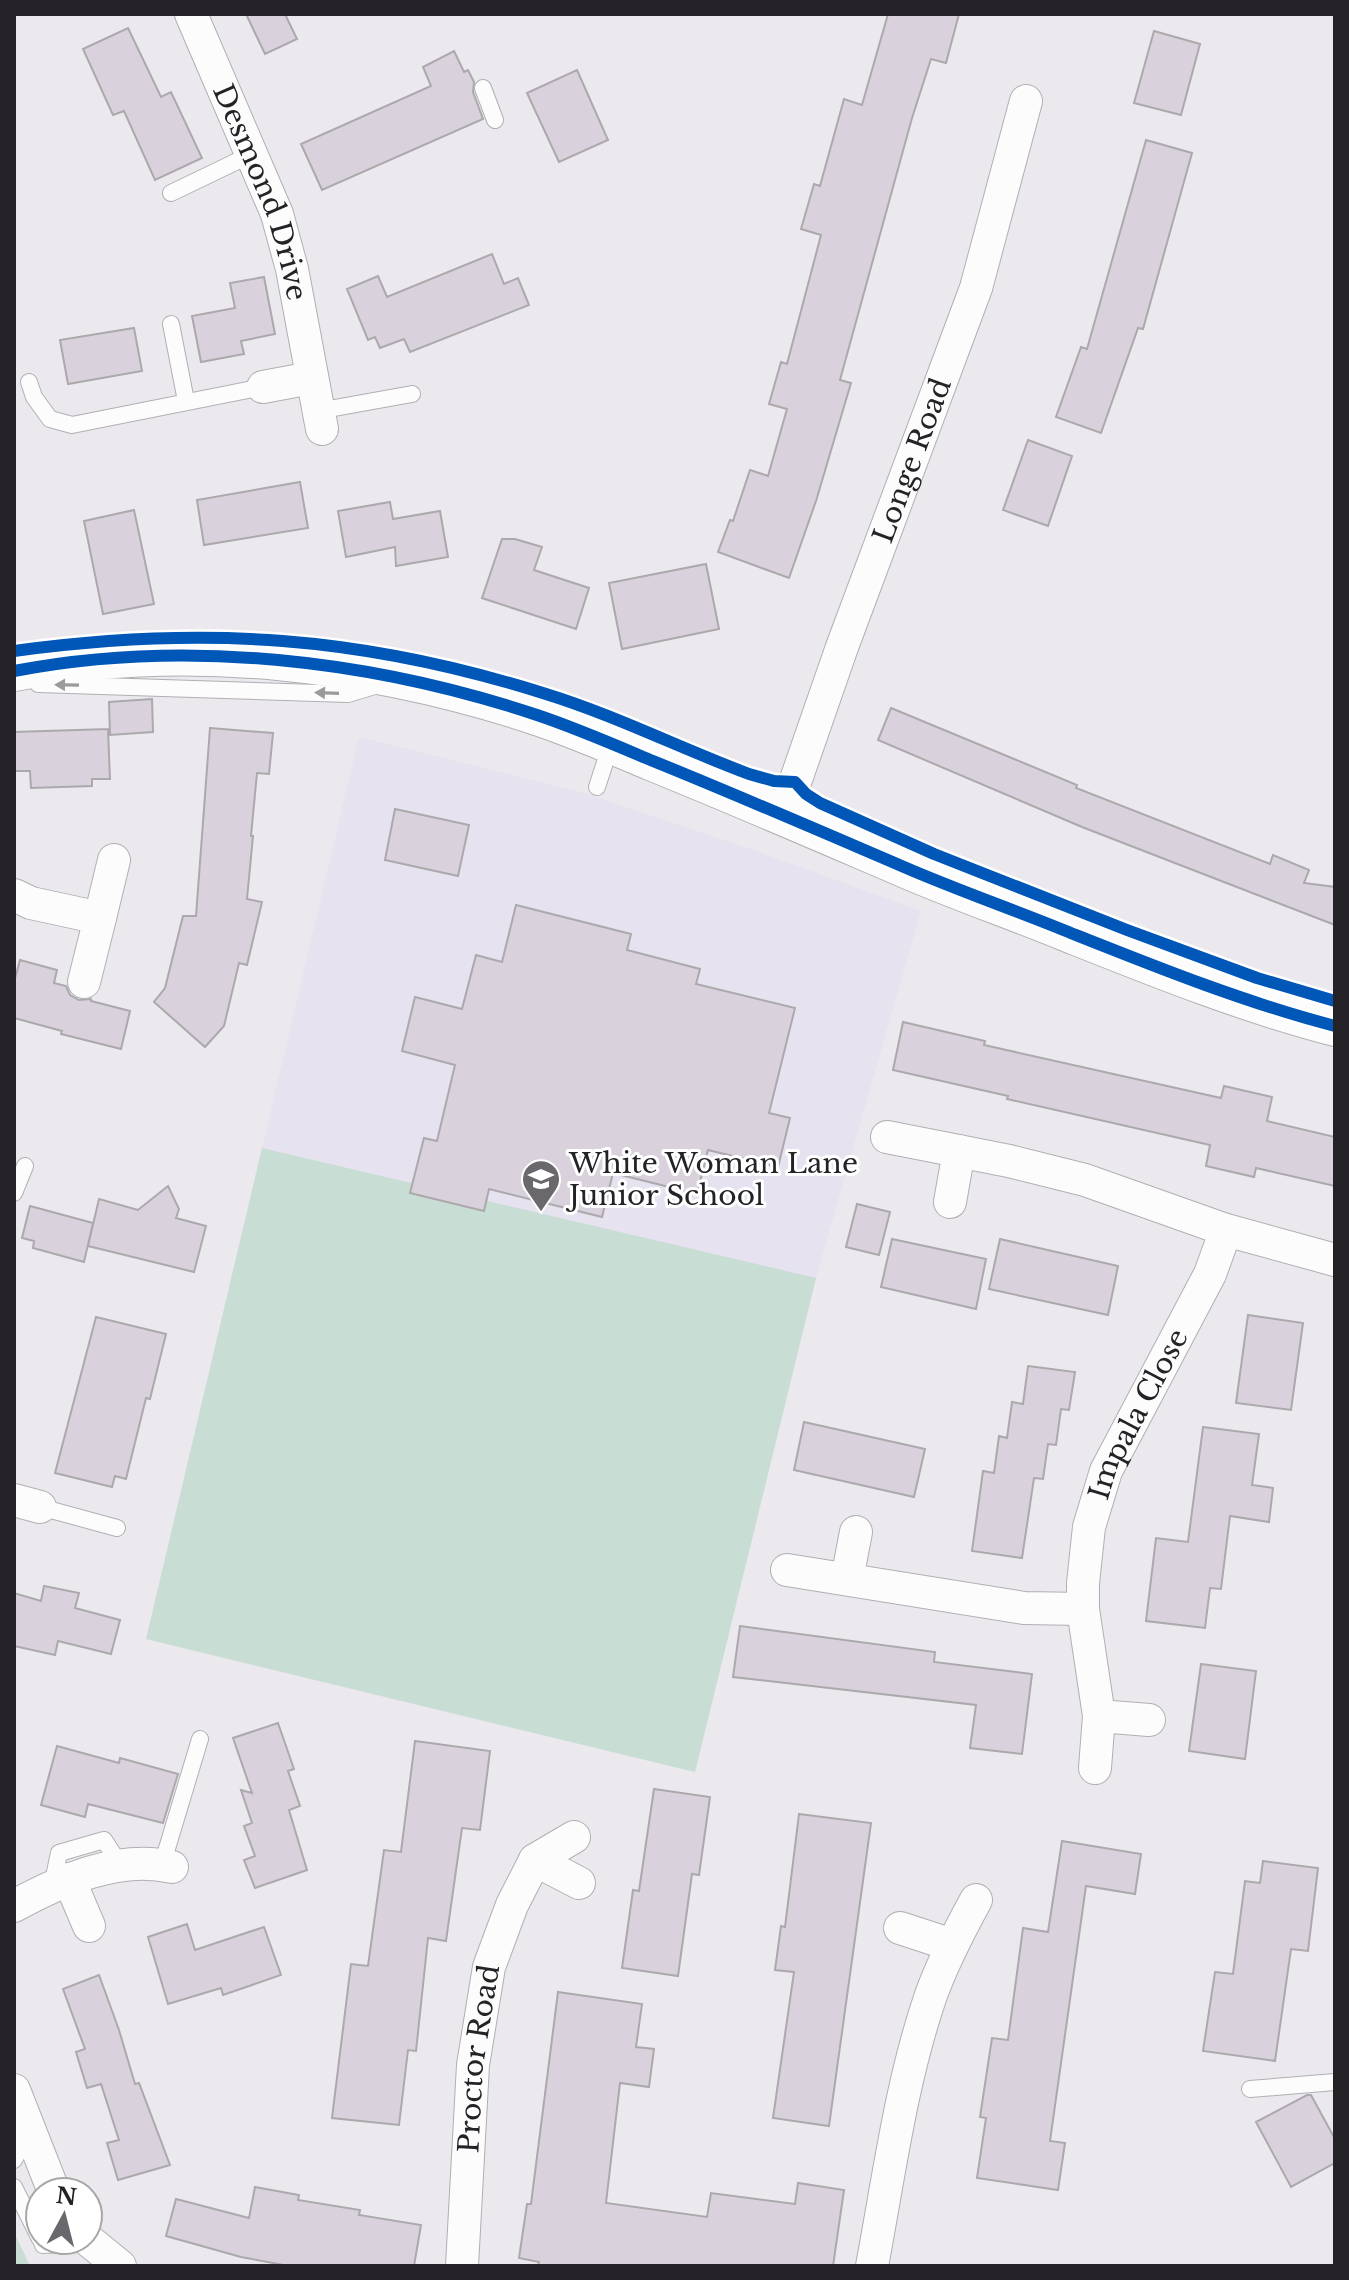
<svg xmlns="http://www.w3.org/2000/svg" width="1349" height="2280" font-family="'Libre Baskerville',serif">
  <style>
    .education { fill: #e6e2f0 }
    .green { fill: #c8ddd3 }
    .building { fill: #d9d2dd; stroke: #aba9ac; stroke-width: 2 }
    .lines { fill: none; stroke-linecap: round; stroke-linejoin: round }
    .service-casing { stroke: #b1afb3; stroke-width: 18 }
    .minor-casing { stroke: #b1afb3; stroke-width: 34 }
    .tertiary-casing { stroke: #b1afb3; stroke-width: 42 }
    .service { stroke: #fcfcfc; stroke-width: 16 }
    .minor { stroke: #fcfcfc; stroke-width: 32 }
    .tertiary { stroke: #fcfcfc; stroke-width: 40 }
    .cycleway-casing { stroke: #fff; stroke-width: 17 }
    .cycleway { stroke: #0057b8; stroke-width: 12 }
    .oneway { fill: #9b9a9c }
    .labels { text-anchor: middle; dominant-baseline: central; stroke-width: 6; stroke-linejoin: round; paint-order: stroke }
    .street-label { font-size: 28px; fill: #242226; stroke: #fff }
    .poi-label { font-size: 28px; fill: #242226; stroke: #fff; text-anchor: start }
  </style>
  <rect width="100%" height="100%" fill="#ece9ee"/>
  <path class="education" d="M 359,737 L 581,792 L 748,848 L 921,911 L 816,1278 L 695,1772 L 146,1639 Z"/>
  <path class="green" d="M 262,1148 L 816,1278 L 695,1772 L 146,1639 Z
    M 14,2232 L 30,2266 L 14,2266 Z"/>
  <path class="building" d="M 246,14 L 285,14 L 297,39 L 265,54 Z
    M 888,14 L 959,14 L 946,63 L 931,59 L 912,118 L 840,380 L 851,383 L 816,501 L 789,578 L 718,552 L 730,520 L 733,521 L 750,470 L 768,476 L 787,409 L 769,404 L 781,362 L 787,364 L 821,235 L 801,229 L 814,184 L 820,186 L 844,99 L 862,105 Z
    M 128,28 L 161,97 L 171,92 L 202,158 L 155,180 L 124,111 L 113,115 L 83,49 Z
    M 1154,31 L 1200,44 L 1181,115 L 1134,103 Z
    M 454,51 L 464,72 L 468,70 L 474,82 L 473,92 L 483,119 L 322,190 L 301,144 L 431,86 L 423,67 Z
    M 577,70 L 608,140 L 559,162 L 527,93 Z
    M 1146,140 L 1192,153 L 1143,329 L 1138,328 L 1101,433 L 1056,417 L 1081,347 L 1087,349 Z
    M 492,254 L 504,284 L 518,278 L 529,305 L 410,352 L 404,339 L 380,348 L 375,337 L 368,340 L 347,289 L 378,276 L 387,297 Z
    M 264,277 L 275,334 L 241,341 L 244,354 L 201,362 L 192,316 L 235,308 L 230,283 Z
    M 134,328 L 142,371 L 68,384 L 60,340 Z
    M 1028,440 L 1072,456 L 1048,526 L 1003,510 Z
    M 300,482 L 308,528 L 204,545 L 197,500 Z
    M 390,502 L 393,519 L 440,511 L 448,557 L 396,566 L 395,547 L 346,557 L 338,511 Z
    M 134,510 L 154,604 L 103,614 L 84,521 Z
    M 502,539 L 515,539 L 542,547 L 534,570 L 589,588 L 576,629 L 482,598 Z
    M 706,564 L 719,629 L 622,649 L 609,583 Z
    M 152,699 L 153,732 L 110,735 L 109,702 Z
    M 891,708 L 1077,785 L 1076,788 L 1270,864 L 1273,855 L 1309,870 L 1304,883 L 1335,887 L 1335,925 L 1082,827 L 878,740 Z
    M 210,728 L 273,733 L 269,774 L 257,773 L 251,836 L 253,836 L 247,899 L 262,902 L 247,965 L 239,963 L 224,1026 L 205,1047 L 154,1002 L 165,988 L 183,916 L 196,916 Z
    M 108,729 L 110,779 L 92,779 L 92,786 L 31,788 L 30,771 L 14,771 L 14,732 Z
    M 395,809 L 469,825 L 458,876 L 385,860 Z
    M 516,905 L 631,934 L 627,950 L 700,969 L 696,984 L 795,1008 L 769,1113 L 790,1118 L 778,1167 L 708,1150 L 697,1194 L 613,1173 L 602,1217 L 489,1189 L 484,1211 L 410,1193 L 424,1138 L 437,1141 L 455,1065 L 402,1051 L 415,997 L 462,1009 L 476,955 L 502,962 Z
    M 20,960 L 57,970 L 54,983 L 66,986 L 70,995 L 79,1000 L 91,999 L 91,1001 L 130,1011 L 121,1049 L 61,1034 L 62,1031 L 14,1018 L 14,982 Z
    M 903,1022 L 985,1041 L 984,1045 L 1221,1098 L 1224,1086 L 1272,1097 L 1267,1121 L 1335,1137 L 1335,1186 L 1256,1168 L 1254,1177 L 1206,1166 L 1210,1145 L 1007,1099 L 1008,1096 L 893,1070 Z
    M 168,1186 L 179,1209 L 176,1218 L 206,1226 L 194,1272 L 88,1246 L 99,1199 L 138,1210 Z
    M 857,1204 L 890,1212 L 879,1255 L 846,1247 Z
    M 30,1206 L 93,1223 L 84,1262 L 33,1248 L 34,1241 L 22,1238 Z
    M 892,1239 L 986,1259 L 976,1309 L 881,1287 Z
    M 1000,1239 L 1118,1266 L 1108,1315 L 989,1289 Z
    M 1248,1315 L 1303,1323 L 1291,1410 L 1236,1403 Z
    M 96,1317 L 166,1334 L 150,1399 L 146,1398 L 126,1479 L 115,1476 L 112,1487 L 55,1473 Z
    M 1028,1366 L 1075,1372 L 1069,1410 L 1061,1409 L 1056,1445 L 1048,1444 L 1043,1479 L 1034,1478 L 1022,1558 L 972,1551 L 983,1471 L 994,1473 L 999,1436 L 1007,1438 L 1012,1402 L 1023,1404 Z
    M 804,1422 L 925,1449 L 914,1497 L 794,1470 Z
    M 1203,1427 L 1259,1434 L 1252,1485 L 1273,1488 L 1269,1522 L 1230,1516 L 1221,1589 L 1210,1588 L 1205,1628 L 1146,1621 L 1156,1538 L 1188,1542 Z
    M 44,1586 L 79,1593 L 75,1608 L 120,1620 L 111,1654 L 58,1641 L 55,1655 L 14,1646 L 14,1593 L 41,1601 Z
    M 740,1626 L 935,1652 L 934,1662 L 1032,1674 L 1022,1754 L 970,1748 L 976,1705 L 733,1677 Z
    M 1201,1664 L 1256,1671 L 1245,1759 L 1189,1751 Z
    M 278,1723 L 294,1769 L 288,1771 L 300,1806 L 289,1810 L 307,1870 L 255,1888 L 244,1860 L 255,1856 L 244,1826 L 252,1823 L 241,1790 L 252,1793 L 233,1738 Z
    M 415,1741 L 490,1751 L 480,1830 L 462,1828 L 446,1941 L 428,1938 L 416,2051 L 408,2050 L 399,2125 L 332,2118 L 351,1964 L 368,1966 L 384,1850 L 401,1852 Z
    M 57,1746 L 119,1763 L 120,1758 L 178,1774 L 163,1823 L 88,1804 L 85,1817 L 41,1805 Z
    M 654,1789 L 710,1797 L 699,1875 L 692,1874 L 678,1976 L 622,1968 L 633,1890 L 639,1891 Z
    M 799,1814 L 871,1823 L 829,2126 L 773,2118 L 794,1972 L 775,1970 L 781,1926 L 785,1927 Z
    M 1062,1841 L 1141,1854 L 1135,1894 L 1086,1886 L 1050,2141 L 1065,2143 L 1058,2190 L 977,2178 L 986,2118 L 980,2117 L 992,2038 L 1008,2040 L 1023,1928 L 1048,1932 Z
    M 1263,1861 L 1318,1868 L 1308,1951 L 1291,1949 L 1275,2061 L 1203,2051 L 1215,1972 L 1233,1974 L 1245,1881 L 1260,1883 Z
    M 187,1924 L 195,1950 L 264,1927 L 281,1975 L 223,1995 L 221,1988 L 168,2004 L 148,1937 Z
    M 99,1975 L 119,2030 L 135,2084 L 139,2083 L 170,2165 L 118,2180 L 107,2143 L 119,2140 L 101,2084 L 87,2088 L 76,2052 L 85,2049 L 63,1989 Z
    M 558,1992 L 642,2004 L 636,2047 L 654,2049 L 649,2087 L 620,2083 L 606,2203 L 707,2217 L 711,2193 L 795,2204 L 798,2183 L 844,2190 L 833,2266 L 538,2266 L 539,2262 L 519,2258 L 527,2204 L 531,2204 Z
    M 1307,2095 L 1311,2095 L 1335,2139 L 1335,2163 L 1291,2187 L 1256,2122 Z
    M 255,2187 L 299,2195 L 298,2200 L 360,2210 L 359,2215 L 421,2225 L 414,2266 L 289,2266 L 241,2257 L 166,2236 L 176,2199 L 249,2218 Z"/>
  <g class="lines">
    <defs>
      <path id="service" d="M 483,88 L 495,120
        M 171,193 L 252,154
        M 171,324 L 186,401
        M 29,382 L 34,397 L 50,419 L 72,425 L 263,387
        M 318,411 L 412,394
        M 38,684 L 348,694 L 378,685
        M 597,787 L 611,744
        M 14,1193 L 25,1166
        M 40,1507 L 117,1528
        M 162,1865 L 200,1739
        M 52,1886 L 59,1853 L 104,1840 L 121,1866
        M 1250,2089 L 1335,2082
        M 14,2160 L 30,2131
        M 14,2187 L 40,2239
        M 41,2240 L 43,2245 L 91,2243"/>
      <g id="minor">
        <path id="s1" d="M 191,14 L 277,214 L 292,269 L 322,429"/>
        <path d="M 263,387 L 311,378"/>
        <path id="s2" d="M 784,814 L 842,647 L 976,288 L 1026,101"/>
        <path d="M 14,895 L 31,903 L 100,918 L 114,860"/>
        <path d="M 84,982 L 100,918"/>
        <path d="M 887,1137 L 1009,1161 L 1085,1180 L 1226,1230 L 1335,1260"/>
        <path d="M 950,1202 L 959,1151"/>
        <path d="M 14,1500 L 40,1507"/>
        <path d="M 787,1570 L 1024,1608 L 1083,1609"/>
        <path d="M 847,1579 L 856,1532"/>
        <path d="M 1099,1716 L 1149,1720"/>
        <path id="s3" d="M 1095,1768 L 1099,1716 L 1083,1609 L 1083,1583 L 1089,1527 L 1106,1471 L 1210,1274 L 1226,1230"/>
        <path d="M 535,1860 L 579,1883"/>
        <path d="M 69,1879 L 89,1926"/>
        <path d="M 14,1906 C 60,1881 119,1854 172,1867"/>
        <path d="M 900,1928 L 952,1945"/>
        <path d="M 14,2090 L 54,2192"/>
        <path d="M 88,2240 L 120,2266"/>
        <path id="s4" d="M 462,2266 L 473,2065 L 489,1967 L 512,1905 L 535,1860 L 574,1837"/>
        <path d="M 872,2266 C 889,2176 901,2082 931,1995 C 943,1962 959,1931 976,1900"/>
      </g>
      <path id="tertiary" d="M 14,671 C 186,638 372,660 537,715 C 576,728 615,745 653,761 C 737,795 820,831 904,867 C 957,890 1012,909 1066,931 C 1154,966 1243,1002 1335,1026"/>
    </defs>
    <use href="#service" class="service-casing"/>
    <use href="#minor" class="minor-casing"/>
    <use href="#tertiary" class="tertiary-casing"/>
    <use href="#service" class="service"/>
    <use href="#minor" class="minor"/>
    <use href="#tertiary" class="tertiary"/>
    <defs>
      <path id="cycleway" d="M 14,651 C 204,625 363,636 546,694 C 614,715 682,749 749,774 L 774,781 L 795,782 L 806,794 L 820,803 L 934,854 L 1127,930 L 1257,978 L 1335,1001
        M 14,671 C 186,638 372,660 537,715 C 576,728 615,745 653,761 C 737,795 820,831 904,867 C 957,890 1012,909 1066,931 C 1154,966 1243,1002 1335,1026"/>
    </defs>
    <use href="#cycleway" class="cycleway-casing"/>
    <use href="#cycleway" class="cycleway"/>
  </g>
  <defs><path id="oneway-solid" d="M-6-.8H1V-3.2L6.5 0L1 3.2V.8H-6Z" transform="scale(2)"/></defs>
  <g class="oneway">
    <use href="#oneway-solid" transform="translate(67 685) rotate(-179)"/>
    <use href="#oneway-solid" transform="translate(327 693) rotate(-178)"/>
  </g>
  <defs>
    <symbol id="school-pin" viewBox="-11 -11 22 30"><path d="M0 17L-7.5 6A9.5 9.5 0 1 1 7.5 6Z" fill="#6a686c" stroke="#fff"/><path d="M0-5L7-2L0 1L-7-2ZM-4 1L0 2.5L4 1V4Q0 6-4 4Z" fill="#fff"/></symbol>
  </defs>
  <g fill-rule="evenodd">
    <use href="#school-pin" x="519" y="1157" width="44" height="60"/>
  </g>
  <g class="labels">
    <g class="street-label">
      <text stroke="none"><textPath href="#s1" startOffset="192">Desmond Drive</textPath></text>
      <text stroke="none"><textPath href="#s2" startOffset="376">Longe Road</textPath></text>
      <text stroke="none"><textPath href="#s3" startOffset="366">Impala Close</textPath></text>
      <text stroke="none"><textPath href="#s4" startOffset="208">Proctor Road</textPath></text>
    </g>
    <g class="poi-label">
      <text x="569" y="1163">White Woman Lane<tspan x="569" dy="32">Junior School</tspan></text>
    </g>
  </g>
  <rect width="1349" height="2280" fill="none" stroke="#242226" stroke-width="32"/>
  <g transform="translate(64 2216) rotate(7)"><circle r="38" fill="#ffffff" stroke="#a7a7a8" stroke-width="2"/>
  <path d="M0-6L14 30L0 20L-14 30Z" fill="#6a686c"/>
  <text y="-12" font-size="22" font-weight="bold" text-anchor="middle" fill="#242226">N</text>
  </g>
</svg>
